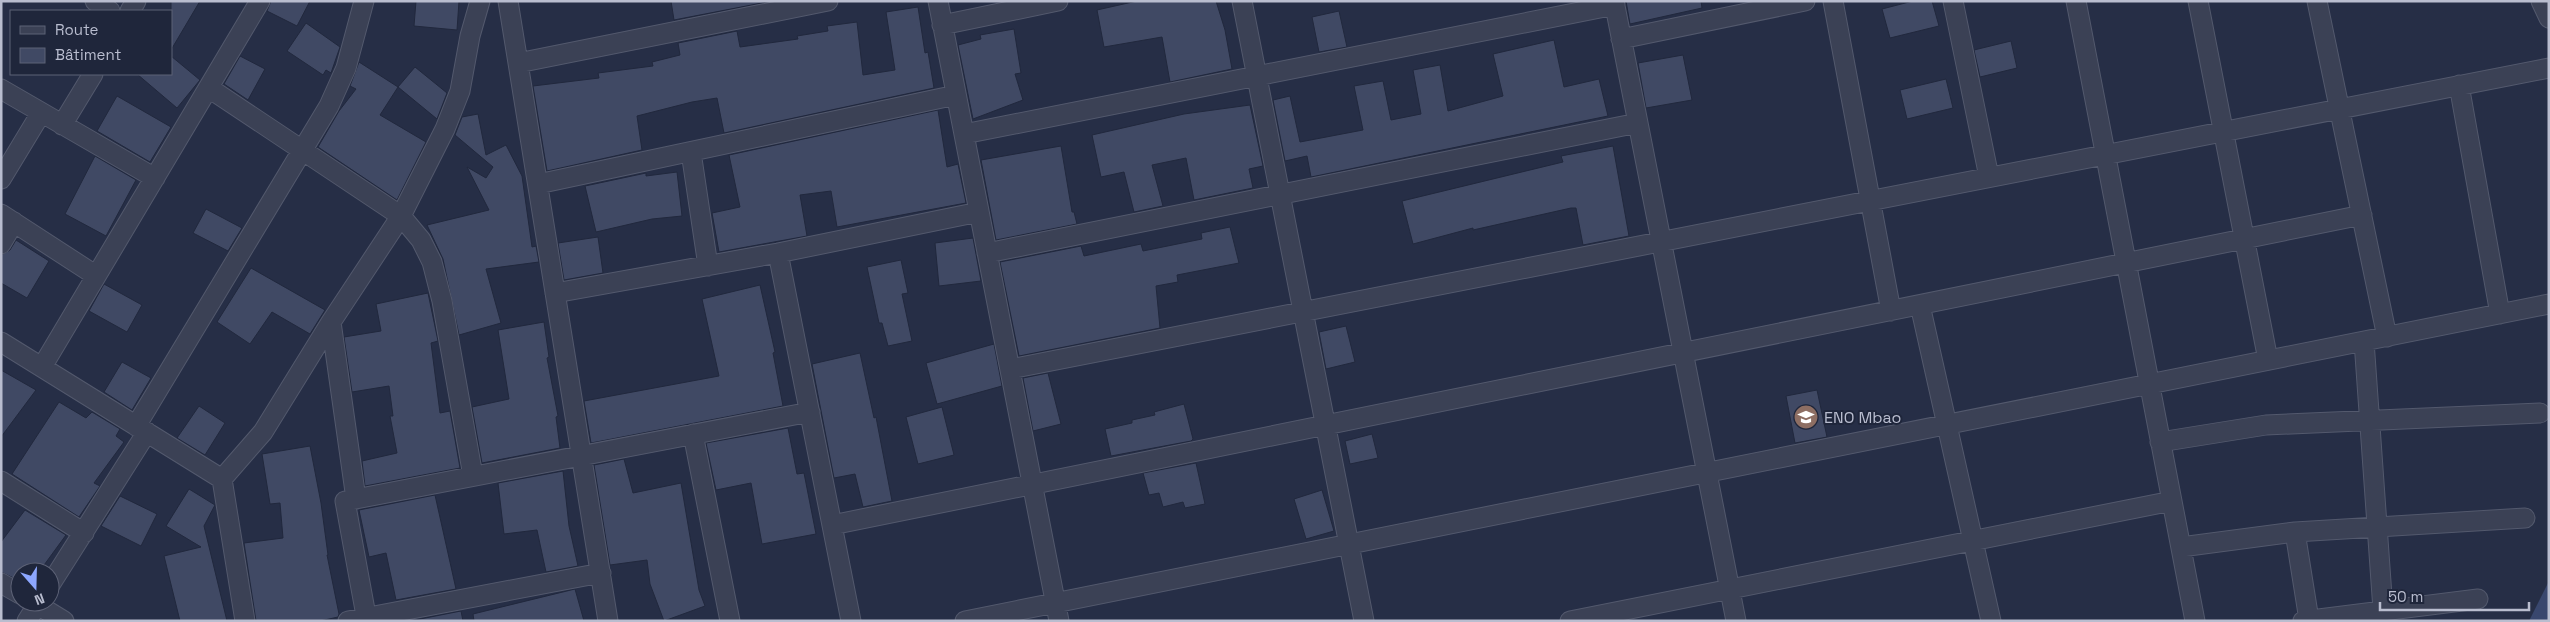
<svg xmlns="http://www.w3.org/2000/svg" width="2550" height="622" font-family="'Space Grotesk',sans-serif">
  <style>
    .water { fill: #39476e }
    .building { fill: #404964; stroke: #21283d }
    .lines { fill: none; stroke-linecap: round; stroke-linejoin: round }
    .minor-casing { stroke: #53596d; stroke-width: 21 }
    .minor { stroke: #3b4155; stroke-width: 19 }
    .labels { text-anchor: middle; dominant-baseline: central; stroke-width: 4; stroke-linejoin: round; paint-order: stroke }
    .poi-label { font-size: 16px; fill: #b9bdcf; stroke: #1f263b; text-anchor: start }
  </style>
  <rect width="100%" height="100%" fill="#262e46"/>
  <path class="water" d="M 2549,581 L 2549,621 L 2529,621 Z"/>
  <path class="building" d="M 171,1 L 200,1 L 171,50 Z
    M 271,1 L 310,1 L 297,26 L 267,11 Z
    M 416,1 L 459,1 L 457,30 L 414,26 Z
    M 671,1 L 767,1 L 767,2 L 674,20 Z
    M 1137,1 L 1216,1 L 1225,30 L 1232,69 L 1170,82 L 1162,37 L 1104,47 L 1097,10 Z
    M 1626,1 L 1701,1 L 1702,8 L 1630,24 Z
    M 1913,1 L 1932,1 L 1939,26 L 1890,38 L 1882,9 Z
    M 918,7 L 925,53 L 928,52 L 934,88 L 724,133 L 717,98 L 692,102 L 637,116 L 642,150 L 547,171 L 533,86 L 599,78 L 598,73 L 653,66 L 652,62 L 680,55 L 678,43 L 737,31 L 740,47 L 798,39 L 797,36 L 828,31 L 827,26 L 857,22 L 863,75 L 895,70 L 886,12 Z
    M 1339,11 L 1347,47 L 1319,52 L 1312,17 Z
    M 306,23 L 340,47 L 331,73 L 326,70 L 323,75 L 287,51 Z
    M 1014,29 L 1021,73 L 1015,74 L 1023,100 L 973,119 L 958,45 L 981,39 L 980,35 Z
    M 1554,40 L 1564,87 L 1599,79 L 1608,116 L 1311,177 L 1307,156 L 1285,161 L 1273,100 L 1290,96 L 1300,142 L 1363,130 L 1354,86 L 1383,81 L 1391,120 L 1421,114 L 1413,70 L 1440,65 L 1448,111 L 1503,96 L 1493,54 Z
    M 2011,41 L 2017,68 L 1980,77 L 1974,50 Z
    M 1683,55 L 1692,100 L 1646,108 L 1638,63 Z
    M 171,56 L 200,80 L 177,108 L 137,74 L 171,74 Z
    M 240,56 L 265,69 L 248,100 L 224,84 Z
    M 359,62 L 398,87 L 380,115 L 426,142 L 397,200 L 318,147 L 339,111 L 356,89 L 350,86 Z
    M 415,67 L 447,93 L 437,119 L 398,87 Z
    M 1946,79 L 1953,108 L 1907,119 L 1900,90 Z
    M 117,96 L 171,127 L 150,162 L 97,131 Z
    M 1250,105 L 1263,166 L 1249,169 L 1253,188 L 1194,200 L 1186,158 L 1152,165 L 1163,206 L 1134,212 L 1124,172 L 1101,177 L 1092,135 L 1184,114 Z
    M 938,110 L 947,167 L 958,164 L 966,203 L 837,227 L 831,191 L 800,195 L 807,236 L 719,252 L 712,213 L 740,207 L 729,155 Z
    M 478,114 L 486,155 L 506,145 L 522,176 L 532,247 L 536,246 L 539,262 L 486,269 L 501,323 L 459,335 L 443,259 L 427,225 L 489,210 L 467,167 L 486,178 L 493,167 L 455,135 L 462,117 Z
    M 1061,146 L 1072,212 L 1074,212 L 1077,224 L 996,240 L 981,160 Z
    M 1613,146 L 1629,236 L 1583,245 L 1576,208 L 1571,208 L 1473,230 L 1473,228 L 1413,244 L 1402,201 L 1563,162 L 1561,156 Z
    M 95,156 L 136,180 L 106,236 L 65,214 Z
    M 677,172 L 682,216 L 652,219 L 596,232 L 585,186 L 646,173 L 646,176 Z
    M 206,209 L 242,228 L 228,251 L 193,233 Z
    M 1230,227 L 1239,263 L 1177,275 L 1178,282 L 1156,286 L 1160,328 L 1019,356 L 1000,262 L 1081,246 L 1084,256 L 1141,244 L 1143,251 L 1202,239 L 1201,233 Z
    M 598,237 L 603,273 L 564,280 L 558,243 Z
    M 973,238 L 981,281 L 939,286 L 935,243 Z
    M 16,240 L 49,261 L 27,298 L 1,283 L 1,255 L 10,250 Z
    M 901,260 L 908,293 L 902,294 L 912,341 L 888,346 L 882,323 L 879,323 L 867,267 Z
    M 251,268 L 325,310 L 310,334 L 272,312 L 250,344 L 217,322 Z
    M 104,284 L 142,305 L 127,332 L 89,311 Z
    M 760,285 L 775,352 L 773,353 L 783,406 L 591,443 L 584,401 L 719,376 L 702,299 Z
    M 428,293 L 438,341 L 431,343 L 440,413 L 450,411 L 460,468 L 365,486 L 362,461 L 397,453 L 390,416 L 393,416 L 389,386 L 352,392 L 344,337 L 381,331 L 376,304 Z
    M 544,322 L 549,357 L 547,358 L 558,416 L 556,417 L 560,448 L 482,463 L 472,407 L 509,399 L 498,330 Z
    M 1346,326 L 1355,362 L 1326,369 L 1319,332 Z
    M 994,344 L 1002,386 L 937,404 L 926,363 Z
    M 860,353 L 874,418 L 876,417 L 892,501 L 863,507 L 855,474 L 834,478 L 812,364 Z
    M 122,362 L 151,378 L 132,410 L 104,392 Z
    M 1,370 L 36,390 L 1,437 Z
    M 1048,373 L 1061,424 L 1033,431 L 1023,378 Z
    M 1817,390 L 1827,437 L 1795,443 L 1786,396 Z
    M 59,402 L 86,418 L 92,412 L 120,429 L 116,436 L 124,442 L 94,483 L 100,486 L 79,517 L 12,474 Z
    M 1184,404 L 1193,439 L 1191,441 L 1111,456 L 1105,429 L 1132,423 L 1132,420 L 1155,415 L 1154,412 Z
    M 199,406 L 225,423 L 205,455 L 177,438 Z
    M 942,407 L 954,455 L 918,464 L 906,417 Z
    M 788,428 L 797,474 L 804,473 L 816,534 L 762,544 L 751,483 L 716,490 L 706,443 Z
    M 1372,434 L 1378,458 L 1350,464 L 1345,441 Z
    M 310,446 L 321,503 L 328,555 L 327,555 L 339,614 L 338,617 L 320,621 L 256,621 L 244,543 L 283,538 L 280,503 L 270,504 L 262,454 Z
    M 624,459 L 633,493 L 681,483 L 699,590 L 705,606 L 664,621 L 650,584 L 647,560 L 610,565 L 594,465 Z
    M 1196,463 L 1205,504 L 1185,508 L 1183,502 L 1163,507 L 1159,493 L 1149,495 L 1143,473 Z
    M 563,471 L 569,526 L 578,566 L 546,572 L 537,530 L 504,534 L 498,483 Z
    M 189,489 L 215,505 L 204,526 L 227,621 L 180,621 L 164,556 L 201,547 L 166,526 Z
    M 1322,490 L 1334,531 L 1306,539 L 1294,499 Z
    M 435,495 L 456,589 L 396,600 L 386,553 L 369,557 L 359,510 Z
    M 120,496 L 157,514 L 141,546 L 101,526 Z
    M 25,510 L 66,535 L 39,572 L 20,572 L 20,581 L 1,572 L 1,542 Z
    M 575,589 L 584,621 L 474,621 L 473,614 Z
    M 461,611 L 463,621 L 410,621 Z"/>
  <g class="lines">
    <defs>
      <path id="minor" d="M 95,1 L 110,11
        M 508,1 L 608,621
        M 938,1 L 1059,621
        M 1242,1 L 1364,621
        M 1614,1 L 1736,621
        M 1833,1 L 1891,311
        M 1953,1 L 1989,177
        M 2076,1 L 2195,621
        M 2198,1 L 2268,360
        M 2317,1 L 2387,337
        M 2541,1 L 2549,18
        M 130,11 L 136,1
        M 942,25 L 1058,1
        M 1621,39 L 1805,1
        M 518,63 L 828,1
        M 2459,85 L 2500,314
        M 209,88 L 401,216 L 421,240 L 432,262 L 442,301 L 473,476
        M 1,89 L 155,178
        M 62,125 L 93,74
        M 964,134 L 1615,5
        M 691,152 L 708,266
        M 1,179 L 41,113
        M 538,184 L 956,95
        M 1,214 L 95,275
        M 1,244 L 14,222
        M 778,253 L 851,621
        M 987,253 L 1638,123
        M 555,293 L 778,253 L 979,212
        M 1920,305 L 1991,621
        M 331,322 L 356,499
        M 2364,341 L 2383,610
        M 1,342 L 222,479 L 245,621
        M 42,367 L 260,1
        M 1010,369 L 2549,68
        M 136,426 L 329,106 L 346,68 L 364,1
        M 693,434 L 730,621
        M 2160,442 L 2266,425 L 2540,413
        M 222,479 L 263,432 L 331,322 L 401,216 L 445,129 L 460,91 L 470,36 L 480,1
        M 1,481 L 84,533
        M 832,525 L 2362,215
        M 2295,532 L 2309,620
        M 2181,547 L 2295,532 L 2525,518
        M 1,583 L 20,594
        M 50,585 L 147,432
        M 33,602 L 64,621
        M 27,621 L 39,602
        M 348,621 L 601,573
        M 367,621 L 345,501 L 810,412
        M 965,621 L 2549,304
        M 1570,621 L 2172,501
        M 2303,621 L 2478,599"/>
    </defs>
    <use href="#minor" class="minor-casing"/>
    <use href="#minor" class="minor"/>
  </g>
  <defs>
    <symbol id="university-disc" viewBox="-11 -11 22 22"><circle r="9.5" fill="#8d6e63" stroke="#1f263b"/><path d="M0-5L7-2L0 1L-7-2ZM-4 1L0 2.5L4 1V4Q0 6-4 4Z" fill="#fff"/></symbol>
  </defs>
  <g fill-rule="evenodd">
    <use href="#university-disc" x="1792" y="403" width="28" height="28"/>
  </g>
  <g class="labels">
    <g class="poi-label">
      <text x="1824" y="417">ENO Mbao</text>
    </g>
  </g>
  <rect width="2550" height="622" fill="none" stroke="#b9bdcf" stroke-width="5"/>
  <rect x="10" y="10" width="162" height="65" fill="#1f263b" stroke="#5d6276"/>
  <rect x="20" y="26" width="25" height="8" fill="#3b4155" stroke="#5d6276"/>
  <text x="55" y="35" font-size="15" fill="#b9bdcf">Route</text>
  <rect x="20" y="48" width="25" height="15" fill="#404964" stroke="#5d6276"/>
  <text x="55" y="60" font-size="15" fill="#b9bdcf">Bâtiment</text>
  <g transform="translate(35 587) rotate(160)"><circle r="24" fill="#1f263b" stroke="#5d6276"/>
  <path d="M0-4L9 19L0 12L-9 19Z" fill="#8da7ff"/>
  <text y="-8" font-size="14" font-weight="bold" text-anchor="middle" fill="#b9bdcf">N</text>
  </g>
  <path d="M2380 602v8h149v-8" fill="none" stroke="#b9bdcf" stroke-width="2.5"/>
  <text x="2388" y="602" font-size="15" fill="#b9bdcf" stroke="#1f263b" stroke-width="4" paint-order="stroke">50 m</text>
</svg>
